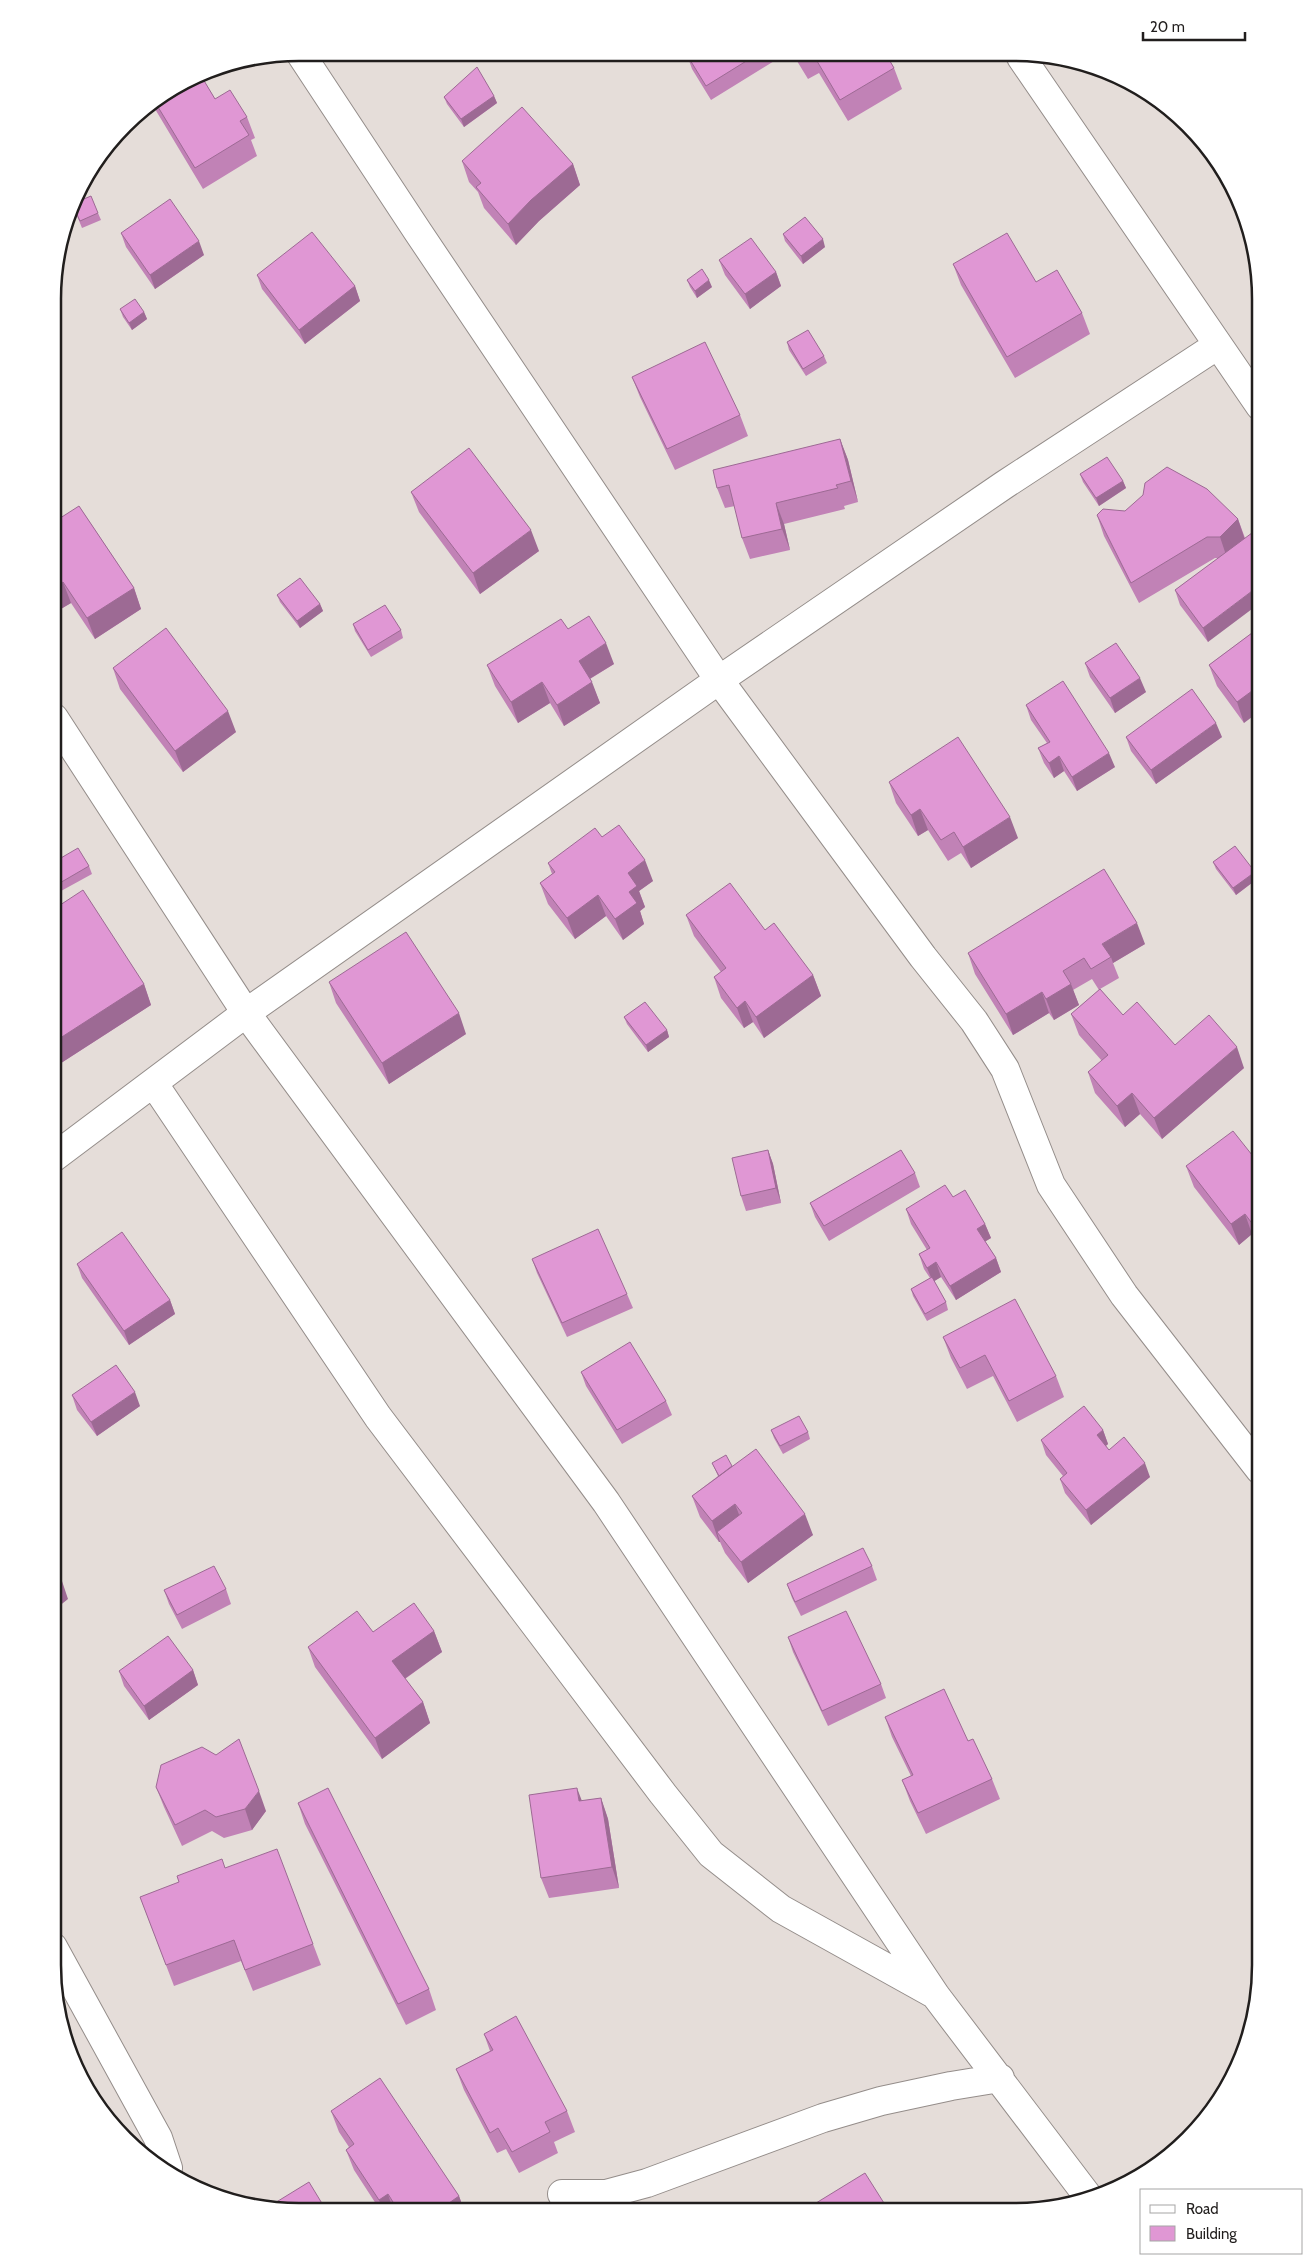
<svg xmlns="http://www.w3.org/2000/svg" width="1313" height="2264" font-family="Cabin,sans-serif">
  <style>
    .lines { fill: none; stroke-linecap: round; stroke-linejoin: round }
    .street-casing { stroke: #948d8a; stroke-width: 30 }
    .street { stroke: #fff; stroke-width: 28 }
    .wall { fill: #c182b6 }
    .shaded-wall { fill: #9d6a94 }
    .building { fill: #e097d4; stroke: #9d6a94 }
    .rim { fill: none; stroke: #211e1d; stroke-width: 2.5 }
  </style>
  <rect width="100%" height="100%" fill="#e5ddd9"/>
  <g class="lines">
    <defs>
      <path id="street" d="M 300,53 L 418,232 L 719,680 L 923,957 L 974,1021 L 1005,1069 L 1051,1185 L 1124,1295 L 1260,1470
        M 1021,57 L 1260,406
        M 54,718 L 246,1013 L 606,1502 L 936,1996 L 1090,2199
        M 154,1084 L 378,1417 L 663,1794 L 711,1854 L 781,1909 L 932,1993
        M 53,1158 L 246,1013 L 719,680 L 1004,485 L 1218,345
        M 53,1947 L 158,2138 L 168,2168 L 167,2171
        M 562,2194 L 606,2194 L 647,2183 L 823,2118 L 881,2101 L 951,2086 L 1000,2078"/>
    </defs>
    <use href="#street" class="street-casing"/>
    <use href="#street" class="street"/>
  </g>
  <path class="wall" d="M 687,55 L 784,55 L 711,100 L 692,69 Z
    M 795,56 L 887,56 L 894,68 L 902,89 L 848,121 L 819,73 L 808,79 L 797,61 Z
    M 200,74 L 215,99 L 247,117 L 255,138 L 251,140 L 257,156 L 203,189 L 152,104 Z
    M 494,96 L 497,103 L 464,127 L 447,104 L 444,97 Z
    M 462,161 L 573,164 L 580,185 L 539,221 L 516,245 L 484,208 L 478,192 L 469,182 Z
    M 73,206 L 98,213 L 101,220 L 82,228 Z
    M 121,233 L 204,255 L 155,289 L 126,247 Z
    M 783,234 L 825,247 L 803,264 L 785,241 Z
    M 719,260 L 776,272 L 781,286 L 750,309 L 725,275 Z
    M 953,264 L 1036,282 L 1082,313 L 1090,334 L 1015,378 L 961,285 Z
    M 257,275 L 355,286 L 360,301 L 305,344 L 262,289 Z
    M 687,280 L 712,287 L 697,298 L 690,287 Z
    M 120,309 L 144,312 L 147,319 L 132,330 L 123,317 Z
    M 787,342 L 824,356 L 827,363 L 806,376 L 789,350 Z
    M 632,377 L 740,415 L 748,436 L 675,470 L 640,397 Z
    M 840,439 L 848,460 L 858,502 L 844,506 L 845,509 L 784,524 L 790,550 L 750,559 L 742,538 L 735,506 L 725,508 L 717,488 Z
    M 1080,474 L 1123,481 L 1126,488 L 1099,506 L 1083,482 Z
    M 411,492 L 539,551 L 480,594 L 419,512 Z
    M 79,506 L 134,588 L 141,609 L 95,639 L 71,603 L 54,613 Z
    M 1097,515 L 1238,519 L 1245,538 L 1208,642 L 1180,605 L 1175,590 L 1219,558 L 1215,558 L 1139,603 L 1104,536 Z
    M 277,595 L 320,604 L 323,611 L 300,628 L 280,602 Z
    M 353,624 L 401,630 L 403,638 L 371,657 L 355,631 Z
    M 1260,627 L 1244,723 L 1217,686 L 1209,665 Z
    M 568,629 L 614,664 L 590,679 L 600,703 L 564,726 L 550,703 L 518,723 L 495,686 L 487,665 Z
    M 1085,663 L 1146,692 L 1115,713 L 1090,677 Z
    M 113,668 L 236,732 L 183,772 L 120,689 Z
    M 1026,705 L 1115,767 L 1077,791 L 1064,771 L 1054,778 L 1044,763 L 1038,748 L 1047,743 L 1031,720 Z
    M 1260,729 L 1260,745 L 1256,732 Z
    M 1126,737 L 1222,737 L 1156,784 L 1131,751 Z
    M 889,782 L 1018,838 L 971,868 L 961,853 L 948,861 L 928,830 L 918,836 L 896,803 Z
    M 602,837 L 653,881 L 639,891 L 645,907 L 640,911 L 644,924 L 623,940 L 606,916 L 575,939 L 548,904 L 540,883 L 552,874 L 548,863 Z
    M 54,862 L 89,866 L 92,874 L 61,891 L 54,878 Z
    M 1213,862 L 1255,872 L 1257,879 L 1236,895 L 1216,869 Z
    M 54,909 L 144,984 L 151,1005 L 58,1065 L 54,1058 Z
    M 686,915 L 765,930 L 813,975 L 821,996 L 764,1038 L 753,1022 L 744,1028 L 721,998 L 714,977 L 721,972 L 694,936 Z
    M 1145,944 L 1113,963 L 1119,978 L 1100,989 L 1123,1015 L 1175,1045 L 1244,1068 L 1162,1139 L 1140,1114 L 1125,1127 L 1095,1093 L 1088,1072 L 1102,1061 L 1079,1035 L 1071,1014 L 1099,990 L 1092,979 L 1073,990 L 1079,1005 L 1054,1020 L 1049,1013 L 1013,1035 L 975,974 L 968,953 Z
    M 329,982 L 466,1034 L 389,1084 L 336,1003 Z
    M 624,1017 L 667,1030 L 669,1037 L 648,1052 L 627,1024 Z
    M 768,1150 L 773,1164 L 781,1203 L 746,1211 L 741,1196 Z
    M 1260,1165 L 1260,1245 L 1252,1234 L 1239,1245 L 1194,1187 L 1186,1166 Z
    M 915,1173 L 920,1187 L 829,1241 L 815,1217 L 810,1203 Z
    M 953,1197 L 985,1224 L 991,1238 L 985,1241 L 996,1258 L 1001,1272 L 956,1300 L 941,1277 L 934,1281 L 946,1302 L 948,1310 L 927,1321 L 913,1296 L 911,1289 L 930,1278 L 924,1269 L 919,1254 L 927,1250 L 911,1224 L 906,1209 Z
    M 532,1259 L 627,1294 L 633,1308 L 567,1337 L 537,1273 Z
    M 77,1264 L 170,1300 L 175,1314 L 129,1345 L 82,1278 Z
    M 943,1337 L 1056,1376 L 1064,1397 L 1017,1422 L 993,1376 L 967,1389 L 951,1358 Z
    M 581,1372 L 666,1401 L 672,1415 L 622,1444 L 586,1386 Z
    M 72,1395 L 140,1406 L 97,1436 L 77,1410 Z
    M 771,1430 L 808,1432 L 810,1439 L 783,1454 L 774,1438 Z
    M 1103,1430 L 1108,1444 L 1106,1446 L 1109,1450 L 1150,1477 L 1091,1525 L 1065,1493 L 1060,1479 L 1063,1476 L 1046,1455 L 1041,1440 Z
    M 712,1463 L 732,1466 L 813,1535 L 748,1583 L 725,1553 L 720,1542 L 719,1542 L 700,1517 L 692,1496 L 718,1476 Z
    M 872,1566 L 877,1580 L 801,1616 L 792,1598 L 787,1584 Z
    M 226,1589 L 231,1604 L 182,1629 L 169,1604 L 164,1590 Z
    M 434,1631 L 442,1652 L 405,1679 L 423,1702 L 430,1723 L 382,1759 L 315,1667 L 308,1647 L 373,1632 Z
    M 788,1637 L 881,1684 L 886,1698 L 828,1726 L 793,1652 Z
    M 193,1670 L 198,1685 L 149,1720 L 124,1686 L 119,1671 Z
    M 885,1717 L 968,1741 L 992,1779 L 1000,1799 L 926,1834 L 910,1801 L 902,1780 L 911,1776 L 892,1737 Z
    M 156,1787 L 266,1811 L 252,1830 L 224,1838 L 212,1831 L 182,1846 L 164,1807 Z
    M 601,1798 L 608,1819 L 619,1888 L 549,1898 L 541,1878 L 582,1801 Z
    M 298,1803 L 429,1989 L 436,2010 L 406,2025 L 305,1824 Z
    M 225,1868 L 313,1944 L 321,1965 L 253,1991 L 241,1961 L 174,1986 L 140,1897 Z
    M 484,2034 L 567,2111 L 575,2132 L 554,2142 L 558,2153 L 519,2173 L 506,2149 L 497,2153 L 464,2090 L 456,2069 L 490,2051 Z
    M 331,2111 L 459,2196 L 464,2210 L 380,2210 L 354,2170 L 346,2150 L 349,2147 L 339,2132 Z"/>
  <path class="shaded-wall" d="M 494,96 L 497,103 L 464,127 L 461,119 Z
    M 573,164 L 580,185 L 539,221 L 516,245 L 508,224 L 531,200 Z
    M 823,239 L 825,247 L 803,264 L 801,256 Z
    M 199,241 L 204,255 L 155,289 L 150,275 Z
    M 776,272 L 781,286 L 750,309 L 745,294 Z
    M 709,280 L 712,287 L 697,298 L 695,291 Z
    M 355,286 L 360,301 L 305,344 L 299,330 Z
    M 144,312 L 147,319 L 132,330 L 129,323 Z
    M 840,439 L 848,460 L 858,502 L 851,481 Z
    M 1123,481 L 1126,488 L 1099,506 L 1096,498 Z
    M 776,503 L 784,524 L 790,550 L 782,529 Z
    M 1238,519 L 1245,540 L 1227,558 L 1220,537 Z
    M 531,530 L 539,551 L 480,594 L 473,573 Z
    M 63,582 L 71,603 L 54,613 L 54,588 Z
    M 1260,585 L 1260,603 L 1208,642 L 1203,628 Z
    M 134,588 L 141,609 L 95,639 L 87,618 Z
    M 320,604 L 323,611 L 300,628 L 297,621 Z
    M 606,643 L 614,664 L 586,681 L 579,661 Z
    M 1140,678 L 1146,692 L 1115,713 L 1110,698 Z
    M 542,682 L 550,703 L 518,723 L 511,702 Z
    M 592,682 L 600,703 L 564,726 L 557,705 Z
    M 1260,685 L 1260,711 L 1244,723 L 1237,702 Z
    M 228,711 L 236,732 L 183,772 L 175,751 Z
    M 1216,723 L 1222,737 L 1156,784 L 1151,770 Z
    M 1109,753 L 1115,767 L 1077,791 L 1072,777 Z
    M 1059,756 L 1064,771 L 1054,778 L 1049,763 Z
    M 920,809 L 928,830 L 918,836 L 911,815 Z
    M 1010,817 L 1018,838 L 971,868 L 963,847 Z
    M 645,860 L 653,881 L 639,891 L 645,907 L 640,911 L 644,924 L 623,940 L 615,919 L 629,892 L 628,873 Z
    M 1255,872 L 1257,879 L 1236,895 L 1233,888 Z
    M 598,895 L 606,916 L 575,939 L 567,918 Z
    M 1137,923 L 1145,944 L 1113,963 L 1111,957 L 1102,944 Z
    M 813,975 L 821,996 L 764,1038 L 756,1017 Z
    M 144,984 L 151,1005 L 58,1065 L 54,1052 L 54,1042 Z
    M 1071,984 L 1079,1005 L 1054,1020 L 1046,999 Z
    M 1042,992 L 1049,1013 L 1013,1035 L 1006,1014 Z
    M 745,1001 L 753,1022 L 744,1028 L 737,1008 Z
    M 459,1013 L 466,1034 L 389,1084 L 382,1063 Z
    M 667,1030 L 669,1037 L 648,1052 L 646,1045 Z
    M 1237,1047 L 1244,1068 L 1162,1139 L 1154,1118 Z
    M 1132,1093 L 1140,1114 L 1125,1127 L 1117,1106 Z
    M 768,1150 L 773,1164 L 781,1203 L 776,1188 Z
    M 1245,1214 L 1252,1234 L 1239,1245 L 1231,1224 Z
    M 985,1224 L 991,1238 L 983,1243 L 977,1229 Z
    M 996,1258 L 1001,1272 L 956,1300 L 950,1286 Z
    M 936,1262 L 941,1277 L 933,1282 L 927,1268 Z
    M 170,1300 L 175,1314 L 129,1345 L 124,1331 Z
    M 135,1392 L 140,1406 L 97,1436 L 91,1422 Z
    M 1103,1430 L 1108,1444 L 1102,1449 L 1097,1435 Z
    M 1145,1463 L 1150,1477 L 1091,1525 L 1086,1510 Z
    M 735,1504 L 743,1525 L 717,1532 L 720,1542 L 719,1542 L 712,1521 Z
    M 805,1514 L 813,1535 L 748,1583 L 741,1562 Z
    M 61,1578 L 68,1599 L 53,1611 L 53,1584 Z
    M 434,1631 L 442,1652 L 400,1682 L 392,1661 Z
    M 193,1670 L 198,1685 L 149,1720 L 144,1706 Z
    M 423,1702 L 430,1723 L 382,1759 L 375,1738 Z
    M 577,1788 L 585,1809 L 579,1801 Z
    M 259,1791 L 266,1811 L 252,1830 L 245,1809 Z
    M 601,1798 L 608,1819 L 619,1888 L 612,1867 Z
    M 388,2194 L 393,2210 L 383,2210 L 379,2200 Z
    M 459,2196 L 464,2210 L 439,2210 Z"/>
  <path class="building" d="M 687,55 L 756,55 L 706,86 Z
    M 814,56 L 887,56 L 894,68 L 840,100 Z
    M 477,67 L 494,96 L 461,119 L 444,97 Z
    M 200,74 L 215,99 L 230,90 L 247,117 L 240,121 L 249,135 L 195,168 L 155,102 Z
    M 522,107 L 573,164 L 531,200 L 508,224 L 476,187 L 481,183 L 462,161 Z
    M 91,196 L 98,213 L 80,221 L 73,206 L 74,203 Z
    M 170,199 L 199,241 L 150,275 L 121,233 Z
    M 805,217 L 823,239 L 801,256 L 783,234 Z
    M 312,232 L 355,286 L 299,330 L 257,275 Z
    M 1007,233 L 1036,282 L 1057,270 L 1082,313 L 1007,357 L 953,264 Z
    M 751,238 L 776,272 L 745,294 L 719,260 Z
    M 702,269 L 709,280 L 695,291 L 687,280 Z
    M 135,299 L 144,312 L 129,323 L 120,309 Z
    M 808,330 L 824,356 L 803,369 L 787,342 Z
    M 705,342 L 740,415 L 667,449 L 632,377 Z
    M 840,439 L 851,481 L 836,485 L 838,488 L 776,503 L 782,529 L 742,538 L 729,485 L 717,488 L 713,470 Z
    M 469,448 L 531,530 L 473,573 L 411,492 Z
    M 1107,457 L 1123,481 L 1096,498 L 1080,474 Z
    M 1167,467 L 1207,489 L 1238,519 L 1220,537 L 1207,537 L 1131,583 L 1097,515 L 1103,509 L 1125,511 L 1143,495 L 1145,483 Z
    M 79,506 L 134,588 L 87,618 L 63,582 L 54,588 L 54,522 Z
    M 1260,527 L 1260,585 L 1203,628 L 1175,590 Z
    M 300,578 L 320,604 L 297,621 L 277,595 Z
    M 385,605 L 401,630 L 368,650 L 353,624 Z
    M 589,616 L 606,643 L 579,661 L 592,682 L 557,705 L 542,682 L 511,702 L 487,665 L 561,619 L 568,629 Z
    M 1260,627 L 1260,685 L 1237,702 L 1209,665 Z
    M 166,628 L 228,711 L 175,751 L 113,668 Z
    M 1116,643 L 1140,678 L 1110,698 L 1085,663 Z
    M 1063,681 L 1109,753 L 1072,777 L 1059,756 L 1049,763 L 1038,748 L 1050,742 L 1026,705 Z
    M 1192,689 L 1216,723 L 1151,770 L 1126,737 Z
    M 1260,729 L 1260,738 L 1256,732 Z
    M 958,737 L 1010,817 L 963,847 L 954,832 L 941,840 L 920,809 L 911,815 L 889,782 Z
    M 619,825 L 645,860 L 628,873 L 637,886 L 629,892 L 637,903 L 615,919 L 598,895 L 567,918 L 540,883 L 555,872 L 548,863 L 595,828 L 602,837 Z
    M 1235,846 L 1255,872 L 1233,888 L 1213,862 Z
    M 78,848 L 89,866 L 58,884 L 54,876 L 54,862 Z
    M 1104,869 L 1137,923 L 1102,944 L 1111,957 L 1091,969 L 1084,958 L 1063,971 L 1071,984 L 1046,999 L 1042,992 L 1006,1014 L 968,953 Z
    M 730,883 L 765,930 L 774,923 L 813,975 L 756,1017 L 745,1001 L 737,1008 L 714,977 L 726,968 L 686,915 Z
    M 83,890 L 144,984 L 54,1042 L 54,909 Z
    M 406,932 L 459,1013 L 382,1063 L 329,982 Z
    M 1100,989 L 1123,1015 L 1137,1002 L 1175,1045 L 1209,1015 L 1237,1047 L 1154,1118 L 1132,1093 L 1117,1106 L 1088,1072 L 1108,1055 L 1071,1014 Z
    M 645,1002 L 667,1030 L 646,1045 L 624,1017 Z
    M 1233,1131 L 1260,1165 L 1260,1234 L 1245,1214 L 1231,1224 L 1186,1166 Z
    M 768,1150 L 776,1188 L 741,1196 L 732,1158 Z
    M 901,1150 L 915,1173 L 824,1226 L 810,1203 Z
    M 945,1185 L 953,1197 L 965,1190 L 985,1224 L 977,1229 L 996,1258 L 950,1286 L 936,1262 L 927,1268 L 919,1254 L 930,1248 L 906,1209 Z
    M 598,1229 L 627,1294 L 562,1323 L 532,1259 Z
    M 122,1232 L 170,1300 L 124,1331 L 77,1264 Z
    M 932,1277 L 946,1302 L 925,1314 L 911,1289 Z
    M 1015,1299 L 1056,1376 L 1009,1401 L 985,1355 L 960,1368 L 943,1337 Z
    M 630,1342 L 666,1401 L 617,1430 L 581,1372 Z
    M 116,1365 L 135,1392 L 91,1422 L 72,1395 Z
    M 1084,1406 L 1103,1430 L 1097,1435 L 1109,1450 L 1124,1437 L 1145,1463 L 1086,1510 L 1060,1479 L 1067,1473 L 1041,1440 Z
    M 799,1416 L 808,1432 L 780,1446 L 771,1430 Z
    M 756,1449 L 805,1514 L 741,1562 L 717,1532 L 742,1513 L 735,1504 L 712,1521 L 692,1496 Z
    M 726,1455 L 732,1466 L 719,1476 L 712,1463 Z
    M 863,1548 L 872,1566 L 795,1602 L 787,1584 Z
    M 214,1566 L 226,1589 L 177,1615 L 164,1590 Z
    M 53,1568 L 61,1578 L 53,1584 Z
    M 414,1603 L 434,1631 L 392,1661 L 423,1702 L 375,1738 L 308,1647 L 357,1611 L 373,1632 Z
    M 846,1611 L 881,1684 L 822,1711 L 788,1637 Z
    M 168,1636 L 193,1670 L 144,1706 L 119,1671 Z
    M 944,1689 L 968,1741 L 973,1739 L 992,1779 L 918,1813 L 902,1780 L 913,1775 L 885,1717 Z
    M 239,1739 L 259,1791 L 245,1809 L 216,1817 L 205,1810 L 175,1825 L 156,1787 L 161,1765 L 202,1747 L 216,1755 Z
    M 328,1788 L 429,1989 L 398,2004 L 298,1803 Z
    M 577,1788 L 579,1801 L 601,1798 L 612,1867 L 541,1878 L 529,1795 Z
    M 277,1849 L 313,1944 L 245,1970 L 234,1940 L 166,1965 L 140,1897 L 179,1882 L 177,1876 L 222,1859 L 225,1868 Z
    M 516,2016 L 567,2111 L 545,2122 L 550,2132 L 512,2152 L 498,2128 L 490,2133 L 456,2069 L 493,2050 L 484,2034 Z
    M 380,2078 L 459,2196 L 439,2210 L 398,2210 L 388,2194 L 379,2200 L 346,2150 L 354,2144 L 331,2111 Z
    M 865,2173 L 889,2211 L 803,2211 Z
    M 309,2182 L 326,2210 L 267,2209 L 265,2209 Z"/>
  <path d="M0 0H1313V2264H0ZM299 61H1014A238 238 0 0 1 1252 299V1965A238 238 0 0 1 1014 2203H299A238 238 0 0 1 61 1965V299A238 238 0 0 1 299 61Z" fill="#fff" fill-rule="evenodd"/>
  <path class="rim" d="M299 61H1014A238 238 0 0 1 1252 299V1965A238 238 0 0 1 1014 2203H299A238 238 0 0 1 61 1965V299A238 238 0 0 1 299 61Z"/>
  <rect x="1140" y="2189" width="162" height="65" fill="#ffffff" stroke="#a6a5a5"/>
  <rect x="1150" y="2205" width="25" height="8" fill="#ffffff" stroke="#a6a5a5"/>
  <text x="1186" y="2214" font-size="15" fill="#211e1d">Road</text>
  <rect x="1150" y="2226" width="25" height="15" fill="#e097d4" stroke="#a6a5a5"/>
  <text x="1186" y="2239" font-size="15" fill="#211e1d">Building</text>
  <path d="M1143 32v8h102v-8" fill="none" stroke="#211e1d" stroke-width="2.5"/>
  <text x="1150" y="32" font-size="15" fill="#211e1d" stroke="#ffffff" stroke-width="4" paint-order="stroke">20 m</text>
</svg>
